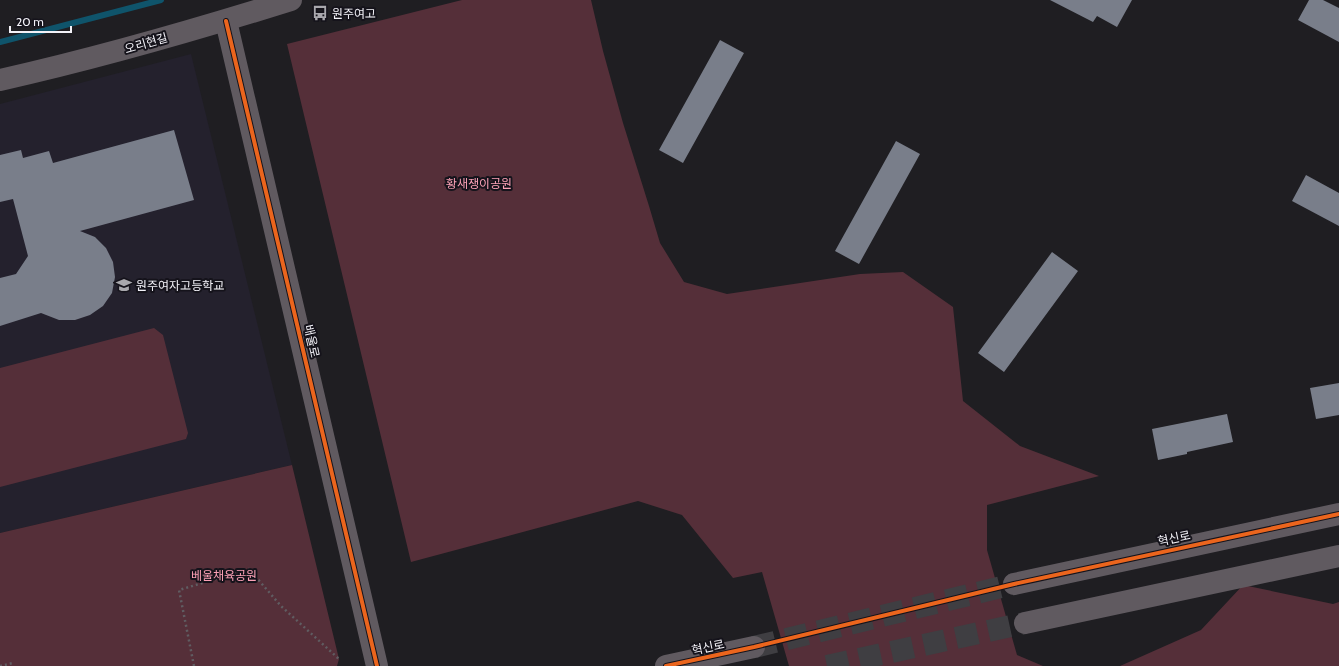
<svg xmlns="http://www.w3.org/2000/svg" width="1339" height="666" font-family="Cabin,'Noto Sans KR',sans-serif">
  <style>
    .built { fill: #24212d }
    .green { fill: #552f39 }
    .lines { fill: none; stroke-linecap: round; stroke-linejoin: round }
    .stream { stroke: #0f546b; stroke-width: 6 }
    .building { fill: #797e8a }
    .tertiary-tunnel { stroke: #3f3e42; stroke-width: 22; stroke-dasharray: 22 11; stroke-linecap: butt }
    .path { stroke: #605d62; stroke-width: 2.5; stroke-dasharray: 2 3; stroke-linecap: butt }
    .tertiary { stroke: #605a60; stroke-width: 22 }
    .cycleway-casing { stroke: #15131b; stroke-width: 6 }
    .cycleway { stroke: #eb651d; stroke-width: 4 }
    .labels { text-anchor: middle; dominant-baseline: central; stroke-width: 4; stroke-linejoin: round; paint-order: stroke }
    .poi-label { font-size: 12px; fill: #f3f2f8; stroke: #15131b; text-anchor: start }
    .street-label { font-size: 12px; fill: #f3f2f8; stroke: #15131b }
    .park-label { font-size: 12px; fill: #fba1b6; stroke: #15131b }
  </style>
  <rect width="100%" height="100%" fill="#1f1e22"/>
  <path class="built" d="M 191,54 L 292,465 L 0,533 L 0,104 Z"/>
  <path class="green" d="M 462,0 L 591,0 L 603,51 L 623,123 L 649,206 L 660,243 L 684,282 L 727,294 L 860,274 L 903,272 L 953,307 L 963,401 L 1020,446 L 1099,476 L 987,505 L 987,550 L 1017,655 L 1043,666 L 789,666 L 762,572 L 733,578 L 682,515 L 638,501 L 411,562 L 287,44 Z
    M 154,328 L 163,335 L 188,433 L 186,439 L 0,487 L 0,368 Z
    M 292,465 L 339,659 L 337,666 L 0,666 L 0,533 Z
    M 1243,585 L 1333,604 L 1339,602 L 1339,666 L 1120,666 L 1201,630 Z"/>
  <g class="lines">
    <path class="stream" d="M 0,42 L 161,0"/>
  </g>
  <path class="building" d="M 1050,0 L 1132,0 L 1117,27 L 1097,16 L 1093,22 Z
    M 1309,0 L 1323,0 L 1339,8 L 1339,42 L 1298,20 Z
    M 720,40 L 744,53 L 683,163 L 659,150 Z
    M 174,130 L 194,200 L 80,231 L 95,237 L 106,248 L 113,262 L 115,277 L 112,293 L 103,306 L 90,315 L 75,320 L 59,320 L 41,313 L 0,326 L 0,278 L 16,274 L 28,256 L 13,199 L 0,202 L 0,155 L 21,150 L 23,158 L 49,151 L 53,163 Z
    M 896,141 L 920,154 L 859,264 L 835,251 Z
    M 1306,175 L 1339,193 L 1339,226 L 1292,201 Z
    M 1052,252 L 1078,271 L 1004,372 L 978,353 Z
    M 1339,383 L 1339,415 L 1316,419 L 1310,388 Z
    M 1227,414 L 1233,442 L 1187,452 L 1187,454 L 1158,460 L 1152,429 Z"/>
  <g class="lines">
    <path class="tertiary-tunnel" d="M 754,647 L 1014,584
      M 827,666 L 1025,623"/>
    <path class="path" d="M 0,666 L 13,663
      M 194,666 L 179,590 L 249,569 L 281,606 L 339,659"/>
    <path class="tertiary" d="M 226,21 L 377,666
      M 0,80 C 98,58 195,30 291,0
      M 1014,584 L 1339,514
      M 1025,623 L 1339,556
      M 666,666 L 754,647"/>
    <defs>
      <path id="cycleway" d="M 226,21 L 377,666
        M 666,666 L 754,647 L 1014,584 L 1339,514"/>
    </defs>
    <use href="#cycleway" class="cycleway-casing"/>
    <use href="#cycleway" class="cycleway"/>
  </g>
  <defs>
    <symbol id="bus-bare" viewBox="-9 -9 18 18"><path d="M-5-6H5V4H4V6H2V4H-2V6H-4V4H-5ZM-3.5-4V0h7V-4ZM-3.5 1.2v1.5H-2V1.2ZM2 1.2v1.5H3.5V1.2Z" fill="#a9a8ad" stroke="#15131b" stroke-width="2.5" paint-order="stroke"/></symbol>
    <symbol id="school-bare" viewBox="-9 -9 18 18"><path d="M0-5L7-2L0 1L-7-2ZM-4 1L0 2.5L4 1V4Q0 6-4 4Z" fill="#a9a8ad" stroke="#15131b" stroke-width="2.5" paint-order="stroke"/></symbol>
  </defs>
  <g fill-rule="evenodd">
    <use href="#bus-bare" x="309" y="2" width="22" height="22"/>
    <use href="#school-bare" x="113" y="274" width="22" height="22"/>
  </g>
  <g class="labels">
    <g class="poi-label">
      <text x="332" y="13">원주여고</text>
      <text x="136" y="285">원주여자고등학교</text>
    </g>
    <g class="street-label">
      <text transform="translate(146 43) rotate(-16)">오리현길</text>
      <text transform="translate(312 341) rotate(77)">배울로</text>
      <text transform="translate(1174 538) rotate(-12)">혁신로</text>
      <text transform="translate(708 647) rotate(-12)">혁신로</text>
    </g>
    <g class="park-label">
      <text x="479" y="183">황새쟁이공원</text>
      <text x="224" y="575">베울채육공원</text>
    </g>
  </g>
  <path d="M10 26v6h61v-6" fill="none" stroke="#f3f2f8" stroke-width="2"/>
  <text x="16" y="26" font-size="12" fill="#f3f2f8" stroke="#15131b" stroke-width="3" paint-order="stroke">20 m</text>
</svg>
